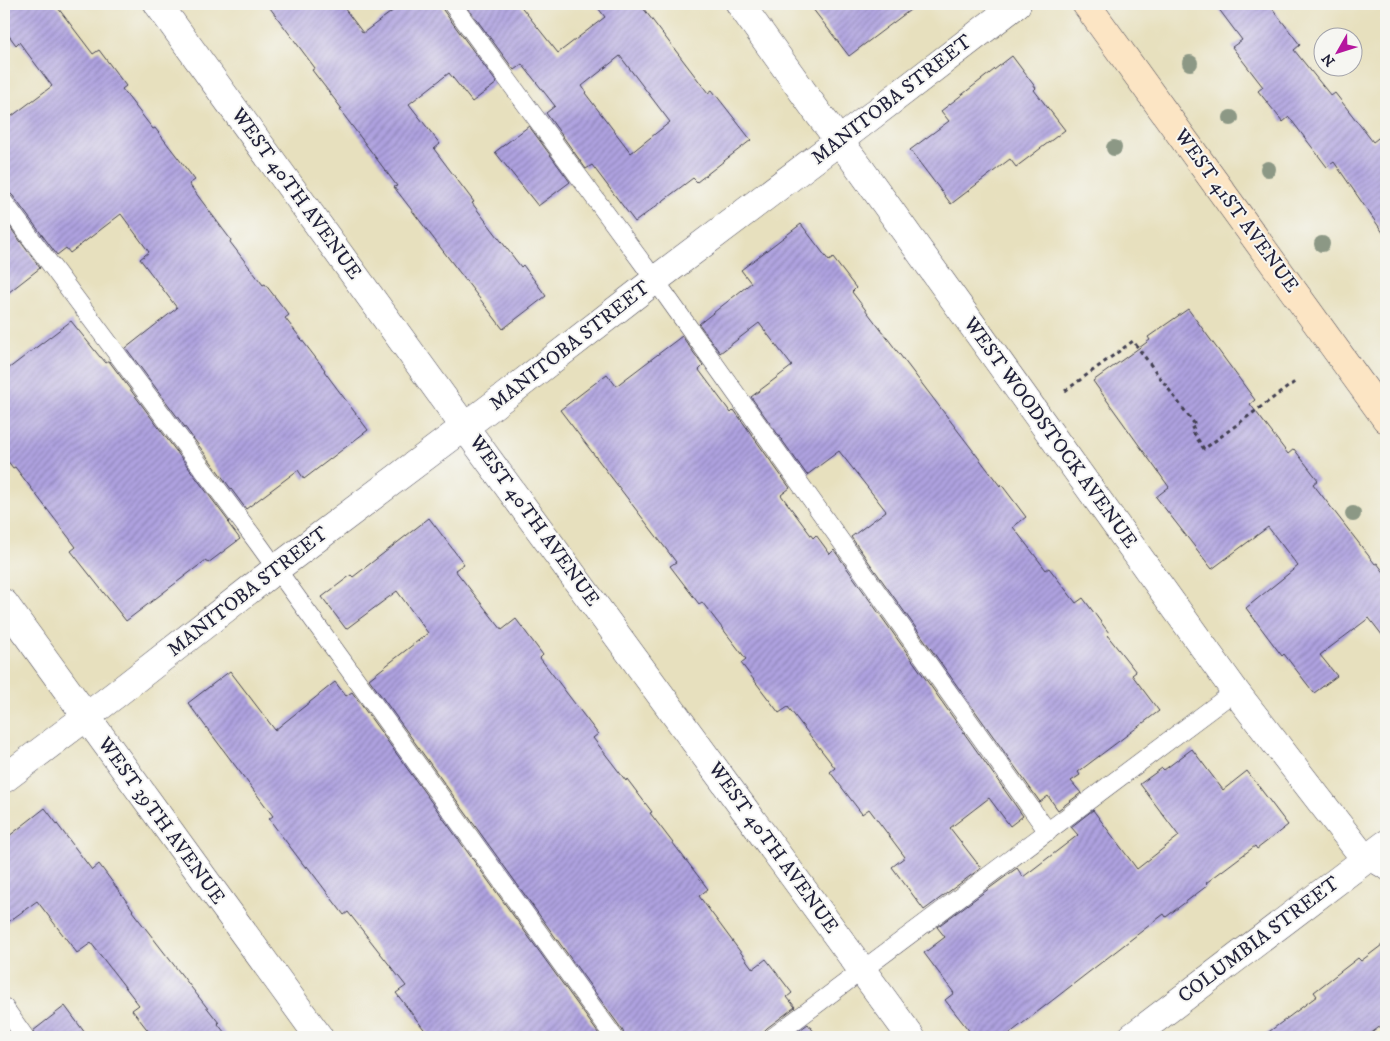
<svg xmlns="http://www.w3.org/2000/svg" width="1390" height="1041" font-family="'IM FELL DW Pica',serif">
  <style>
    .building { fill: url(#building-hatch); fill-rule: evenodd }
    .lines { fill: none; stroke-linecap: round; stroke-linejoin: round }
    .lane-casing { stroke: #403e4f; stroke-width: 19 }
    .street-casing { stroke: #403e4f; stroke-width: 29 }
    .secondary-casing { stroke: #403e4f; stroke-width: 29 }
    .path { stroke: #403e4f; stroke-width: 3; stroke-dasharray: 4 4; stroke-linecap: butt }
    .lane { stroke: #fff; stroke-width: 18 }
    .street { stroke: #fff; stroke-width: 28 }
    .secondary { stroke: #fce5c4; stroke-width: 28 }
    .tree { fill: #8c9885 }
    .labels { text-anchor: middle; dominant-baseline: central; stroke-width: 4; stroke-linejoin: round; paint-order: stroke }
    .street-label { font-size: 20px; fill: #22223b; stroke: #f6f6f2 }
  </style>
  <defs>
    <pattern id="building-hatch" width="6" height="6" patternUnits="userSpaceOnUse" patternTransform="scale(1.25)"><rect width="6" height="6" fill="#afa2e0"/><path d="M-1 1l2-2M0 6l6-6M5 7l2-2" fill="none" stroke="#8e84b7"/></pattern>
  </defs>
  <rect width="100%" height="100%" fill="#f6f6f2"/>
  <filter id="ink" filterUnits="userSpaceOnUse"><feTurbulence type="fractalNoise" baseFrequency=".02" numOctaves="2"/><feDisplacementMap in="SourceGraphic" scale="10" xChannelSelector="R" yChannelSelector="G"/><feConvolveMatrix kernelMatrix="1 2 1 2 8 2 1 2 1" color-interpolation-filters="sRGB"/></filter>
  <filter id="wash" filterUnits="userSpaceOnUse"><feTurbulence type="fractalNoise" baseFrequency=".0096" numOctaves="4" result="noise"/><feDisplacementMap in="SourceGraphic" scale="20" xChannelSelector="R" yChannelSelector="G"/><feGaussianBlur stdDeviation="1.12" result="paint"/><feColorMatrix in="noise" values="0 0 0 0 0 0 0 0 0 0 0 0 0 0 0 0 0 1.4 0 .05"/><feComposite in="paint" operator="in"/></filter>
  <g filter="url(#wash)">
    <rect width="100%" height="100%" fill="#e7e0be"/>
    <g id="blocks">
      <path class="building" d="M 4,4 L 55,4 L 93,54 L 99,50 L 126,86 L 122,89 L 153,129 L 155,128 L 195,180 L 189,184 L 231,240 L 230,242 L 263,285 L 265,284 L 289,315 L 285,318 L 325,370 L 324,371 L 368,430 L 304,479 L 298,470 L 246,509 L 126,348 L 177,308 L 140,259 L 149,252 L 121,214 L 70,253 L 66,248 L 57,255 L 13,196 L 9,192 L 4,192 L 4,122 L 52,86 L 19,42 L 16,45 L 4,29 Z
        M 267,4 L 341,4 L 363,33 L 402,4 L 442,4 L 443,10 L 497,83 L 472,102 L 449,73 L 409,104 L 440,144 L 434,149 L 474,202 L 472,203 L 521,267 L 523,265 L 546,296 L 503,329 L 394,187 L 397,186 L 340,110 L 342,109 L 312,70 L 315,68 Z
        M 465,4 L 519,4 L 558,53 L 605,17 L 595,4 L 640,4 L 708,93 L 712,90 L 751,140 L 697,182 L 693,178 L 635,222 L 592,165 L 586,169 L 546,113 L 555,106 L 522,64 L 514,70 ZM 620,56 L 670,122 L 631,153 L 585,93 L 586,92 L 582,86 Z
        M 809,4 L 918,4 L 849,56 Z
        M 1215,4 L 1269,4 L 1300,45 L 1294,50 L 1331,96 L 1335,93 L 1373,142 L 1386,132 L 1386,237 L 1334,162 L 1327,167 L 1289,117 L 1283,122 L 1258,91 L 1263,87 L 1232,47 L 1242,40 Z
        M 1012,56 L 1036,88 L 1034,90 L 1065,130 L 1016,167 L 1010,159 L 951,204 L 910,150 L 949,121 L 941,111 Z
        M 529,126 L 570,182 L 538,206 L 495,152 Z
        M 4,219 L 40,268 L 4,296 Z
        M 801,224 L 829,261 L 833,258 L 856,288 L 852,292 L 1000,486 L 1001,484 L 1026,517 L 1013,527 L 1046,570 L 1049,568 L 1076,603 L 1083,598 L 1109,633 L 1107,635 L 1136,672 L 1132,675 L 1159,711 L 1078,772 L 1080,775 L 1071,781 L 1081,793 L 1058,810 L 1048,796 L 1040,802 L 851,537 L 886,511 L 839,451 L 807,475 L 751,397 L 792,366 L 759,323 L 720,353 L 699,324 L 751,283 L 741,270 Z
        M 1188,309 L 1255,400 L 1250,404 L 1288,454 L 1294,449 L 1318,480 L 1313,484 L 1375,564 L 1377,563 L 1386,575 L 1386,640 L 1369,618 L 1320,655 L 1337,676 L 1314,693 L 1284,654 L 1282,656 L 1246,608 L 1298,566 L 1268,527 L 1212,569 L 1156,497 L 1169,487 L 1093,381 L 1150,340 L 1148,337 Z
        M 71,321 L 100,357 L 101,357 L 106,363 L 109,361 L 229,522 L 228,523 L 240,539 L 208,563 L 206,560 L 126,621 L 71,551 L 76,547 L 15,467 L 13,468 L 4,456 L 4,372 Z
        M 682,336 L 703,366 L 699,370 L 731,413 L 734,410 L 790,488 L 781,495 L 813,538 L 816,535 L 830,554 L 834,550 L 1023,816 L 1010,826 L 989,798 L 950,828 L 981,868 L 924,910 L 892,867 L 905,857 L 869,809 L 862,814 L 830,772 L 835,768 L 788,707 L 779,713 L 741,663 L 746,659 L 702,602 L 699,604 L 670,566 L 676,562 L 560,410 L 607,374 L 616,386 Z
        M 429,518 L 464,564 L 455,570 L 502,630 L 516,619 L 543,655 L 540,658 L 598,734 L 593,738 L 626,781 L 627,779 L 652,812 L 650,813 L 708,889 L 699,896 L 753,969 L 766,959 L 792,993 L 787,997 L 795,1007 L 767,1028 L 763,1032 L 763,1037 L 624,1037 L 623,1031 L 369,679 L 428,633 L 397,591 L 346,629 L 322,597 L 351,575 L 353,577 Z
        M 230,671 L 275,730 L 335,682 L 346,696 L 352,692 L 601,1037 L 430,1037 L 396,993 L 406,986 L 348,912 L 344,915 L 307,866 L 306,868 L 269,819 L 273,816 L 188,703 Z
        M 1192,749 L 1223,790 L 1247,771 L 1288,825 L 1257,849 L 1255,846 L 1206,883 L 1208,885 L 1166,917 L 1164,914 L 1005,1037 L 974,1037 L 945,1000 L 954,993 L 924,953 L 945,937 L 937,927 L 1017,868 L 1023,877 L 1078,835 L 1071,827 L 1093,810 L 1137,869 L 1179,836 L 1140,784 L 1162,768 L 1164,770 Z
        M 45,808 L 92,870 L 99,864 L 133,910 L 132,911 L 219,1023 L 218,1024 L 228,1037 L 153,1037 L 132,1010 L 139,1005 L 91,943 L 77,953 L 37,901 L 4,925 L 4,840 Z
        M 1386,942 L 1386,1022 L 1366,1037 L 1262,1037 L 1317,996 L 1314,992 L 1358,958 L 1361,961 Z
        M 65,1006 L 88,1037 L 35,1037 L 33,1031 Z
        M 808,1024 L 818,1037 L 790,1037 Z"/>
    </g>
  </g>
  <g filter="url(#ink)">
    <use href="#blocks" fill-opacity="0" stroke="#403e4f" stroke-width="1"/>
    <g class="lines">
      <defs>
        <path id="lane" d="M 452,4 L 655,280 L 1048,832
          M 4,202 L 257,542 L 614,1037
          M 1365,859 L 1386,871
          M 4,1007 L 25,1037
          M 773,1037 L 1235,691"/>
        <path id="street" d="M 158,4 L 485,455 L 911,1037
          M 740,4 L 818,113 L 859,167 L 1235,691 L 1365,859
          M 4,603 L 319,1037
          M 4,779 L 115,695 L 276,569 L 495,404 L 655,280 L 839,141 L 1017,4
          M 1132,1037 L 1386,844"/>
        <path id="secondary" d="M 1086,4 L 1386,419"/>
      </defs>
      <use href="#lane" class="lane-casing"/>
      <use href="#street" class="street-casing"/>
      <use href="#secondary" class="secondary-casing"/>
      <path class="path" d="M 1065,391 L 1133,341 L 1196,426 L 1191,429 L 1204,449 L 1296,381"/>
      <use href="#lane" class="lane"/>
      <use href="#street" class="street"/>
      <use href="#secondary" class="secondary"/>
    </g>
    <g class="tree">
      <circle cx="1190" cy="63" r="8"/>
      <circle cx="1231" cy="118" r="8"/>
      <circle cx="1114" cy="148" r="8"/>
      <circle cx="1268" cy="169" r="8"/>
      <circle cx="1322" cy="244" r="8"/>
      <circle cx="1353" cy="514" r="8"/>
    </g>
  </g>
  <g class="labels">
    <g class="street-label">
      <text transform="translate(892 100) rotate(-38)">MANITOBA STREET</text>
      <text transform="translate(296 194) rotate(54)">WEST 40TH AVENUE</text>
      <text transform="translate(1236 211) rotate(54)">WEST 41ST AVENUE</text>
      <text transform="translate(570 346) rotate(-38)">MANITOBA STREET</text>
      <text transform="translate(1050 433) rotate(54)">WEST WOODSTOCK AVENUE</text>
      <text transform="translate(534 521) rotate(54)">WEST 40TH AVENUE</text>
      <text transform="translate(248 592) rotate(-38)">MANITOBA STREET</text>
      <text transform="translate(161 821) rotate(54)">WEST 39TH AVENUE</text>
      <text transform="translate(773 848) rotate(54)">WEST 40TH AVENUE</text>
      <text transform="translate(1259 940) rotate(-37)">COLUMBIA STREET</text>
    </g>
  </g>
  <rect width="1390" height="1041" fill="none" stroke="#f6f6f2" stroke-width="20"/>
  <g transform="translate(1338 52) rotate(231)"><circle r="24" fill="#f6f6f2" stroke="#a1a1a9"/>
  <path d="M0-4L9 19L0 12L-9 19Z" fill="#b5179e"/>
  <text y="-8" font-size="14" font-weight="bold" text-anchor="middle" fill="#22223b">N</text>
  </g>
</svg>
